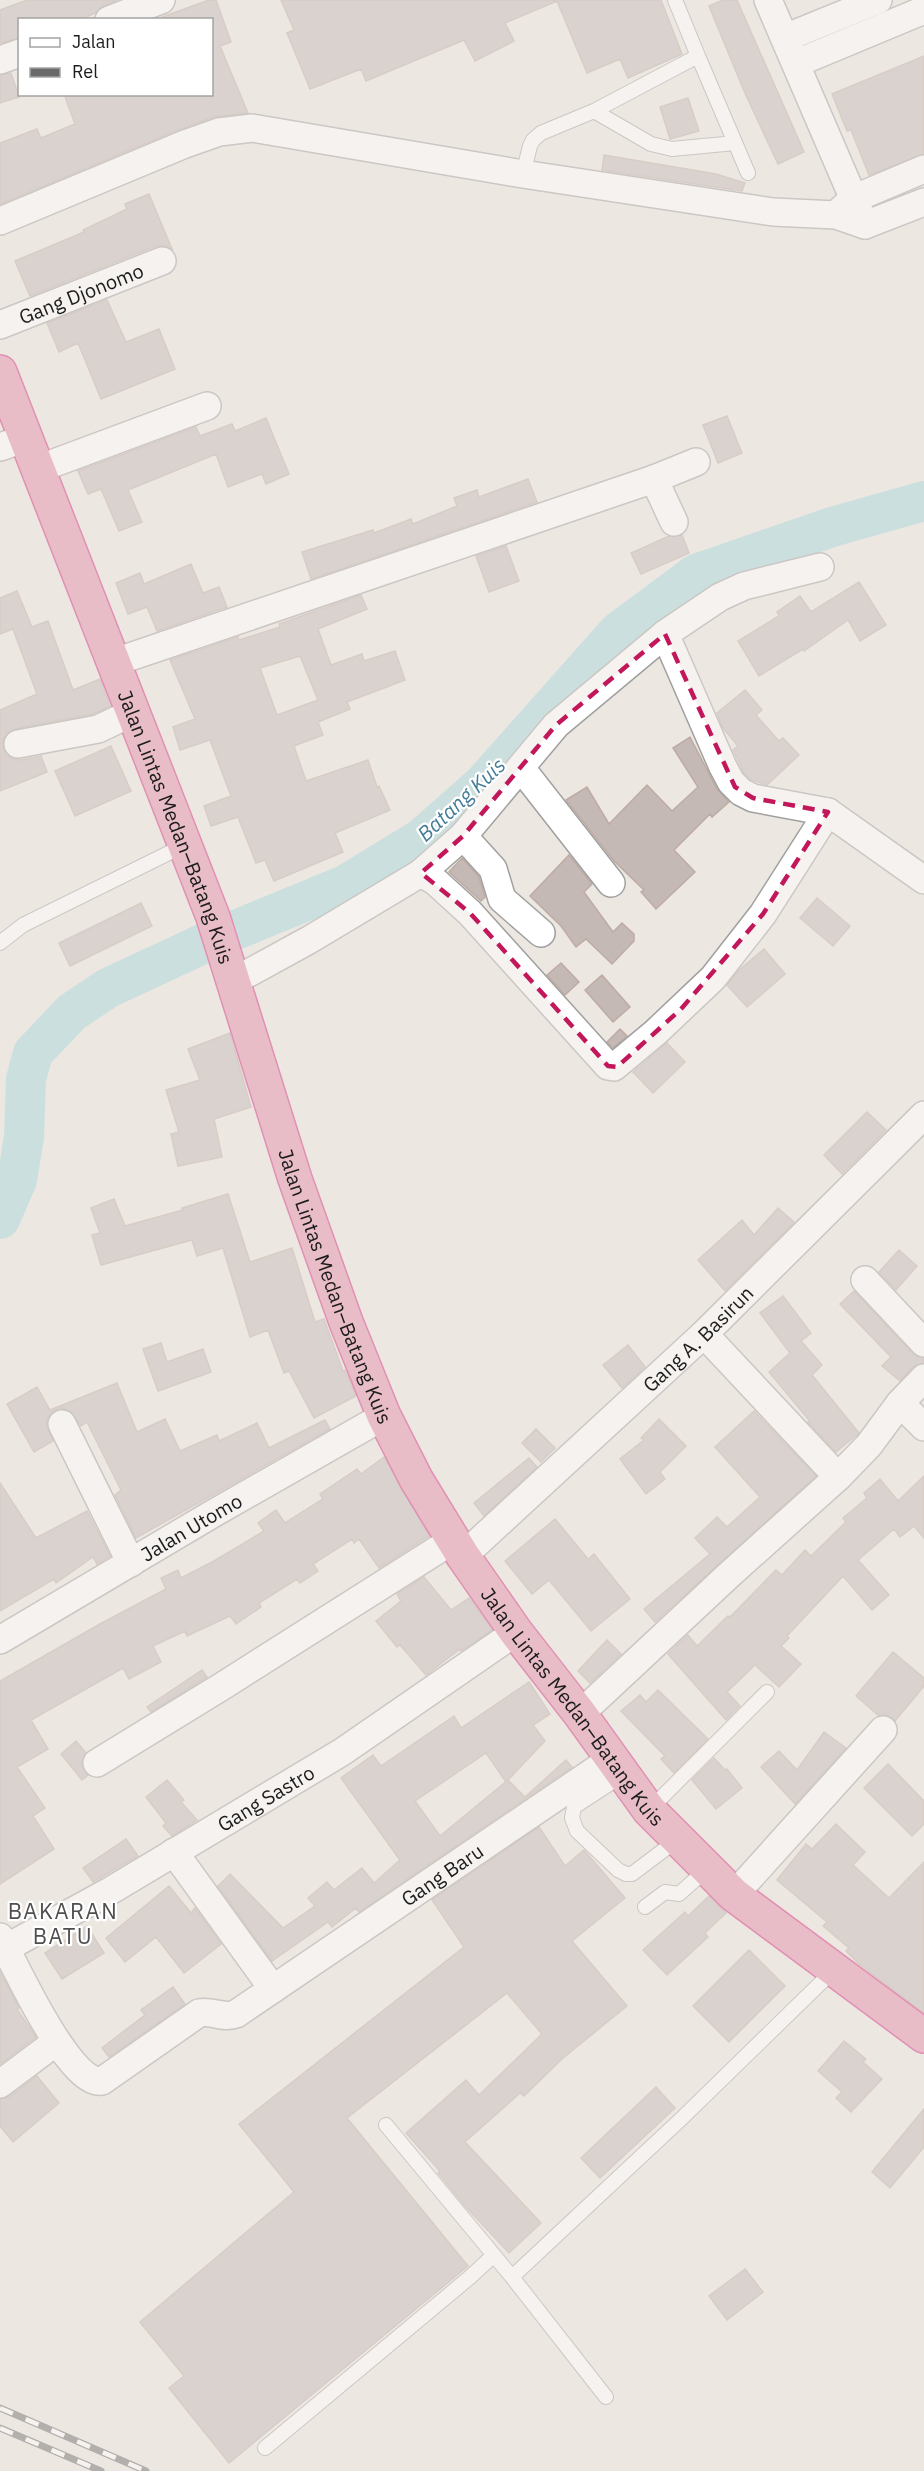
<svg xmlns="http://www.w3.org/2000/svg" width="924" height="2471" font-family="'IBM Plex Sans',sans-serif">
  <style>
    .lines { fill: none; stroke-linecap: round; stroke-linejoin: round }
    .river { stroke: #a2d7da; stroke-width: 40 }
    .building { fill: #c4b9b5; stroke: #beaba4; stroke-width: 1.5; fill-rule: evenodd }
    .lane-casing { stroke: #a0a0a0; stroke-width: 16 }
    .street-casing { stroke: #a0a0a0; stroke-width: 30 }
    .highway-casing { stroke: #d2277e; stroke-width: 36 }
    .lane { stroke: #fff; stroke-width: 14 }
    .street { stroke: #fff; stroke-width: 27 }
    .highway { stroke: #e48aa9; stroke-width: 33 }
    .rail-casing { stroke: #6a6a6a; stroke-width: 7 }
    .rail { stroke: #fff; stroke-width: 4.5; stroke-dasharray: 14; stroke-linecap: butt }
    .marked { fill: none; stroke: #c2185b; stroke-width: 4.5; stroke-dasharray: 12 8; stroke-linejoin: round }
    .labels { text-anchor: middle; dominant-baseline: central; stroke-width: 4.5; stroke-linejoin: round; paint-order: stroke }
    .street-label { font-size: 20px; fill: #1c1c1c; stroke: #fff }
    .water-label { font-size: 21px; font-style: italic; fill: #457d99; stroke: #fff }
    .quarter-label { font-size: 22px; letter-spacing: 1.5px; fill: #4f4f4f; stroke: #fff }
  </style>
  <rect width="100%" height="100%" fill="#ede7e1"/>
  <g class="lines">
    <path class="river" d="M 0,1219 L 17,1180 L 24,1137 L 26,1079 L 33,1053 L 72,1012 L 108,988 L 209,941 L 345,885 L 422,838 L 483,784 L 618,632 L 696,574 L 832,527 L 924,501"/>
  </g>
  <path class="building" d="M 27,0 L 117,0 L 103,6 L 95,13 L 79,20 L 20,20 L 20,38 L 0,43 L 0,10 Z
    M 209,0 L 216,0 L 231,42 L 220,46 L 248,113 L 214,117 L 180,129 L 0,204 L 0,143 L 37,129 L 41,138 L 75,124 L 64,94 L 212,94 L 212,20 L 162,20 L 162,17 Z
    M 281,0 L 661,0 L 682,54 L 628,78 L 620,59 L 587,73 L 557,1 L 505,23 L 514,41 L 475,61 L 464,40 L 366,81 L 361,69 L 310,89 L 287,33 L 294,30 Z
    M 723,0 L 737,0 L 804,152 L 778,164 L 744,91 L 709,6 Z
    M 924,56 L 924,154 L 869,175 L 851,130 L 847,131 L 832,94 Z
    M 11,73 L 19,97 L 0,103 L 0,75 Z
    M 688,98 L 699,131 L 670,139 L 660,107 Z
    M 604,155 L 716,174 L 745,183 L 742,191 L 602,170 Z
    M 149,194 L 172,249 L 165,246 L 156,246 L 30,296 L 15,261 L 84,232 L 83,230 L 127,209 L 125,204 Z
    M 107,300 L 126,342 L 159,329 L 175,369 L 101,399 L 78,343 L 59,352 L 47,323 Z
    M 727,416 L 742,453 L 718,463 L 703,425 Z
    M 266,418 L 289,474 L 266,484 L 262,474 L 228,487 L 216,454 L 128,490 L 142,522 L 119,531 L 101,489 L 88,494 L 78,471 L 196,427 L 200,436 L 232,424 L 235,431 Z
    M 528,479 L 537,502 L 311,579 L 302,552 L 373,530 L 374,533 L 411,519 L 413,524 L 457,506 L 454,498 L 477,490 L 479,497 Z
    M 682,535 L 689,553 L 641,574 L 631,553 L 669,536 Z
    M 506,546 L 519,581 L 489,592 L 476,556 Z
    M 191,564 L 203,593 L 219,587 L 227,607 L 157,631 L 147,607 L 128,614 L 116,583 L 140,573 L 144,584 Z
    M 859,582 L 886,625 L 860,641 L 848,620 L 804,651 L 803,649 L 759,676 L 738,641 L 779,616 L 777,612 L 800,596 L 811,612 Z
    M 17,591 L 32,627 L 48,621 L 73,690 L 100,679 L 110,706 L 93,714 L 15,729 L 8,732 L 3,739 L 3,747 L 6,755 L 13,759 L 20,760 L 41,756 L 47,772 L 0,791 L 0,710 L 37,694 L 13,629 L 0,634 L 0,598 Z
    M 361,595 L 367,609 L 318,629 L 331,665 L 362,654 L 364,661 L 395,651 L 405,680 L 347,702 L 350,709 L 318,722 L 323,735 L 294,746 L 306,781 L 368,760 L 377,787 L 379,786 L 390,810 L 335,833 L 343,852 L 274,881 L 265,860 L 256,863 L 238,817 L 211,826 L 204,806 L 231,796 L 210,740 L 180,750 L 173,727 L 195,719 L 170,660 L 238,637 L 239,640 L 280,627 L 279,624 ZM 300,656 L 318,700 L 277,715 L 260,668 Z
    M 745,690 L 762,710 L 756,715 L 779,741 L 783,738 L 799,755 L 767,785 L 750,779 L 744,773 L 733,750 L 738,746 L 723,728 L 717,713 Z
    M 690,737 L 717,789 L 729,802 L 712,817 L 710,814 L 674,850 L 695,872 L 656,909 L 641,892 L 644,890 L 614,861 L 566,800 L 587,787 L 609,824 L 647,785 L 672,811 L 698,787 L 673,748 Z
    M 111,746 L 131,791 L 75,816 L 55,771 Z
    M 569,855 L 592,884 L 584,892 L 613,932 L 622,923 L 634,934 L 634,941 L 612,964 L 586,939 L 576,947 L 561,926 L 530,896 Z
    M 462,858 L 479,877 L 485,897 L 481,901 L 449,872 Z
    M 817,898 L 850,926 L 833,946 L 800,918 Z
    M 141,903 L 152,926 L 70,966 L 59,943 Z
    M 764,949 L 785,974 L 747,1007 L 727,985 L 739,970 Z
    M 561,963 L 579,982 L 565,995 L 547,975 Z
    M 602,975 L 630,1007 L 613,1022 L 585,990 Z
    M 620,1029 L 627,1036 L 613,1048 L 607,1042 Z
    M 230,1033 L 251,1107 L 214,1119 L 222,1157 L 178,1166 L 171,1134 L 179,1132 L 166,1090 L 200,1080 L 188,1049 Z
    M 667,1043 L 685,1062 L 653,1093 L 633,1072 Z
    M 867,1112 L 886,1130 L 842,1174 L 824,1155 Z
    M 228,1194 L 250,1262 L 292,1248 L 315,1322 L 324,1319 L 343,1371 L 345,1370 L 356,1396 L 314,1418 L 289,1371 L 284,1373 L 268,1330 L 250,1337 L 223,1248 L 197,1256 L 192,1240 L 101,1265 L 92,1235 L 100,1233 L 91,1208 L 114,1199 L 125,1226 L 183,1210 L 182,1208 Z
    M 778,1208 L 794,1222 L 725,1291 L 698,1260 L 742,1220 L 754,1235 Z
    M 899,1250 L 917,1266 L 896,1290 L 879,1272 Z
    M 854,1291 L 913,1354 L 924,1358 L 924,1363 L 913,1367 L 900,1381 L 882,1366 L 891,1357 L 840,1304 Z
    M 783,1296 L 811,1333 L 801,1341 L 822,1365 L 812,1375 L 859,1433 L 836,1452 L 808,1422 L 809,1420 L 769,1372 L 790,1353 L 760,1313 Z
    M 161,1343 L 167,1362 L 203,1349 L 211,1372 L 158,1391 L 143,1349 Z
    M 628,1345 L 645,1367 L 622,1388 L 603,1365 Z
    M 117,1383 L 137,1432 L 165,1419 L 180,1451 L 217,1435 L 219,1441 L 257,1423 L 269,1448 L 325,1420 L 330,1429 L 136,1538 L 115,1495 L 121,1490 L 87,1422 L 81,1426 L 70,1411 L 62,1408 L 55,1410 L 49,1416 L 46,1424 L 53,1441 L 34,1452 L 7,1404 L 37,1387 L 50,1410 Z
    M 754,1411 L 816,1476 L 655,1622 L 644,1609 L 710,1554 L 695,1538 L 717,1517 L 727,1527 L 760,1497 L 715,1447 Z
    M 659,1419 L 686,1446 L 660,1472 L 665,1479 L 646,1494 L 620,1459 L 644,1440 L 641,1438 Z
    M 536,1429 L 555,1448 L 541,1462 L 522,1443 Z
    M 384,1457 L 429,1536 L 379,1568 L 359,1539 L 354,1543 L 352,1539 L 313,1564 L 318,1571 L 300,1583 L 297,1579 L 259,1603 L 261,1607 L 236,1624 L 230,1616 L 187,1636 L 185,1631 L 153,1646 L 161,1662 L 129,1679 L 123,1668 L 31,1720 L 48,1749 L 17,1767 L 45,1808 L 33,1816 L 54,1849 L 0,1884 L 0,1681 L 100,1624 L 166,1589 L 161,1578 L 178,1570 L 181,1578 L 214,1561 L 264,1531 L 258,1523 L 276,1510 L 285,1523 L 323,1499 L 320,1494 L 357,1469 L 361,1474 Z
    M 529,1458 L 537,1467 L 484,1516 L 474,1503 Z
    M 924,1476 L 924,1538 L 914,1526 L 900,1537 L 894,1529 L 858,1560 L 889,1595 L 872,1610 L 843,1576 L 787,1636 L 789,1638 L 781,1646 L 801,1664 L 779,1687 L 755,1665 L 727,1692 L 740,1706 L 726,1720 L 668,1654 L 688,1635 L 697,1646 L 728,1616 L 730,1617 L 776,1570 L 782,1575 L 805,1550 L 811,1556 L 846,1522 L 843,1518 L 867,1498 L 864,1493 L 880,1479 L 898,1501 Z
    M 0,1483 L 36,1538 L 87,1511 L 110,1556 L 97,1564 L 93,1557 L 56,1583 L 54,1579 L 0,1611 Z
    M 555,1519 L 588,1559 L 594,1554 L 630,1599 L 591,1631 L 549,1580 L 532,1594 L 505,1561 Z
    M 424,1577 L 451,1610 L 469,1598 L 492,1630 L 461,1651 L 460,1649 L 426,1675 L 400,1645 L 397,1647 L 376,1621 L 401,1601 L 397,1594 Z
    M 607,1640 L 621,1654 L 590,1683 L 578,1671 Z
    M 893,1652 L 924,1678 L 924,1686 L 895,1721 L 887,1715 L 878,1715 L 856,1696 Z
    M 202,1670 L 207,1677 L 151,1712 L 147,1707 Z
    M 529,1682 L 550,1714 L 533,1725 L 545,1741 L 506,1782 L 486,1753 L 415,1801 L 440,1836 L 508,1780 L 525,1797 L 566,1760 L 572,1767 L 359,1912 L 356,1908 L 332,1927 L 328,1922 L 272,1961 L 218,1886 L 230,1874 L 283,1928 L 315,1906 L 308,1898 L 327,1882 L 334,1890 L 362,1868 L 374,1883 L 400,1860 L 341,1778 L 373,1755 L 381,1766 L 454,1716 L 461,1728 Z
    M 658,1690 L 708,1739 L 674,1773 L 661,1759 L 665,1756 L 621,1711 L 640,1695 L 646,1702 Z
    M 824,1732 L 846,1748 L 795,1804 L 761,1767 L 779,1751 L 797,1770 Z
    M 76,1741 L 86,1753 L 81,1764 L 88,1775 L 82,1780 L 61,1754 Z
    M 714,1758 L 725,1770 L 727,1769 L 742,1788 L 716,1809 L 692,1780 Z
    M 888,1764 L 924,1801 L 924,1824 L 912,1836 L 864,1788 Z
    M 167,1780 L 184,1800 L 181,1802 L 197,1820 L 172,1836 L 163,1826 L 166,1823 L 146,1797 Z
    M 836,1824 L 865,1852 L 853,1865 L 889,1898 L 924,1862 L 924,2013 L 858,1963 L 846,1951 L 849,1948 L 823,1926 L 827,1922 L 777,1880 L 806,1844 L 812,1849 Z
    M 539,1827 L 565,1866 L 584,1850 L 625,1898 L 572,1941 L 627,2006 L 563,2058 L 524,2096 L 520,2093 L 465,2142 L 541,2223 L 509,2253 L 466,2207 L 438,2173 L 440,2171 L 406,2133 L 466,2080 L 479,2095 L 542,2034 L 507,1993 L 347,2118 L 468,2266 L 229,2463 L 169,2388 L 184,2376 L 140,2322 L 294,2192 L 239,2124 L 464,1947 L 432,1900 Z
    M 126,1839 L 138,1856 L 93,1882 L 83,1868 Z
    M 169,1886 L 191,1913 L 195,1908 L 221,1944 L 184,1973 L 156,1937 L 125,1962 L 106,1938 Z
    M 709,1896 L 726,1913 L 705,1933 L 708,1937 L 667,1975 L 643,1950 L 685,1912 L 688,1916 Z
    M 87,1926 L 104,1953 L 62,1979 L 45,1953 Z
    M 749,1950 L 785,1986 L 729,2042 L 693,2006 Z
    M 0,1972 L 19,2008 L 17,2009 L 36,2037 L 0,2064 Z
    M 173,1987 L 185,2004 L 109,2057 L 102,2048 L 145,2015 L 141,2010 Z
    M 844,2041 L 866,2059 L 863,2062 L 882,2079 L 851,2112 L 836,2098 L 842,2092 L 818,2071 Z
    M 37,2076 L 59,2103 L 13,2142 L 0,2126 L 0,2099 L 9,2097 Z
    M 656,2087 L 675,2108 L 600,2178 L 581,2158 Z
    M 924,2109 L 924,2147 L 890,2188 L 872,2172 Z
    M 745,2269 L 763,2292 L 727,2320 L 709,2296 Z"/>
  <g class="lines">
    <defs>
      <path id="lane" d="M 698,56 L 748,173
        M 594,111 L 651,144 L 672,149 L 735,143
        M 523,174 L 530,146 L 533,140 L 541,133 L 594,111 L 698,56 L 675,0
        M 0,943 L 23,925 L 185,845
        M 623,1775 L 574,1807 L 572,1818 L 577,1831 L 618,1870 L 626,1874 L 632,1874 L 677,1840
        M 649,1810 L 767,1692
        M 645,1907 L 665,1892 L 679,1894 L 706,1870
        M 386,2125 L 512,2277 L 606,2397
        M 512,2277 L 680,2120 L 834,1970
        M 265,2448 L 469,2278 L 494,2255"/>
      <g id="street">
        <path d="M 768,0 L 865,225"/>
        <path d="M 109,20 L 161,0"/>
        <path d="M 785,38 L 878,0"/>
        <path d="M 0,60 L 20,53"/>
        <path d="M 797,63 L 924,10"/>
        <path d="M 841,210 L 853,199 L 924,169"/>
        <path d="M 0,221 L 185,144 L 219,132 L 252,128 L 523,174 L 773,212 L 836,215 L 865,225 L 924,202"/>
        <path id="s1" d="M 0,325 L 162,261"/>
        <path d="M 0,447 L 26,438"/>
        <path d="M 38,469 L 207,406"/>
        <path d="M 654,479 L 674,522"/>
        <path d="M 665,634 L 723,767 L 731,782 L 741,792 L 753,798 L 828,812 L 924,880"/>
        <path d="M 115,662 L 654,479 L 696,462"/>
        <path d="M 18,744 L 98,729 L 134,712"/>
        <path d="M 521,768 L 611,883"/>
        <path d="M 463,836 L 493,869 L 502,899 L 541,933"/>
        <path d="M 421,873 L 436,882 L 470,913 L 608,1066 L 614,1067 L 656,1032 L 713,978 L 763,914 L 828,812"/>
        <path d="M 234,981 L 309,940 L 421,873 L 463,836 L 556,725 L 665,634 L 720,597 L 744,586 L 820,567"/>
        <path d="M 865,1280 L 924,1343"/>
        <path d="M 704,1334 L 838,1477"/>
        <path d="M 900,1403 L 924,1427"/>
        <path d="M 62,1424 L 131,1563"/>
        <path id="s2" d="M 463,1556 L 704,1334 L 924,1115"/>
        <path id="s3" d="M 0,1640 L 214,1513 L 384,1416"/>
        <path d="M 580,1714 L 730,1574 L 838,1477 L 869,1445 L 900,1403 L 924,1378"/>
        <path d="M 97,1763 L 221,1687 L 453,1540"/>
        <path d="M 174,1852 L 273,1989"/>
        <path d="M 734,1895 L 883,1730"/>
        <path id="s4" d="M 0,1937 C 14,1963 70,2087 102,2081 L 199,2013 C 212,2010 223,2019 236,2014 L 612,1759"/>
        <path id="s5" d="M 6,1948 L 110,1891 L 342,1752 L 516,1632"/>
        <path d="M 0,2084 L 56,2042"/>
      </g>
      <g id="highway">
        <path id="s6" d="M 0,372 L 213,917 L 295,1179 L 346,1322 L 384,1416 L 416,1479 L 463,1556 L 516,1632 L 580,1714 L 649,1810 L 734,1895 L 924,2036"/>
      </g>
    </defs>
    <use href="#lane" class="lane-casing"/>
    <use href="#street" class="street-casing"/>
    <use href="#highway" class="highway-casing"/>
    <use href="#lane" class="lane"/>
    <use href="#street" class="street"/>
    <use href="#highway" class="highway"/>
    <defs>
      <path id="rail" d="M 0,2408 L 146,2471
        M 0,2428 L 101,2471"/>
    </defs>
    <use href="#rail" class="rail-casing"/>
    <use href="#rail" class="rail"/>
  </g>
  <path d="M0 0H924V2471H0ZM 665,634 L 735,787 L 753,798 L 828,812 L 763,914 L 681,1009 L 617,1067 L 608,1066 L 470,913 L 421,873 L 463,836 L 556,725 Z" fill="#ede7e1" fill-opacity=".55" fill-rule="evenodd"/>
  <path class="marked" d="M 665,634 L 735,787 L 753,798 L 828,812 L 763,914 L 681,1009 L 617,1067 L 608,1066 L 470,913 L 421,873 L 463,836 L 556,725 Z"/>
  <g class="labels">
    <g class="street-label">
      <text stroke="none"><textPath href="#s1" startOffset="87">Gang Djonomo</textPath></text>
      <text stroke="none"><textPath href="#s6" startOffset="488">Jalan Lintas Medan–Batang Kuis</textPath></text>
      <text stroke="none"><textPath href="#s6" startOffset="974">Jalan Lintas Medan–Batang Kuis</textPath></text>
      <text stroke="none"><textPath href="#s2" startOffset="320">Gang A. Basirun</textPath></text>
      <text stroke="none"><textPath href="#s3" startOffset="222">Jalan Utomo</textPath></text>
      <text stroke="none"><textPath href="#s6" startOffset="1460">Jalan Lintas Medan–Batang Kuis</textPath></text>
      <text stroke="none"><textPath href="#s5" startOffset="300">Gang Sastro</textPath></text>
      <text stroke="none"><textPath href="#s4" startOffset="586">Gang Baru</textPath></text>
    </g>
    <g class="water-label">
      <text transform="translate(461 799) rotate(-43)">Batang Kuis</text>
    </g>
    <g class="quarter-label">
      <text x="63" y="1910">BAKARAN<tspan x="63" dy="25">BATU</tspan></text>
    </g>
  </g>
  <rect x="18" y="18" width="195" height="78" fill="#ffffff" stroke="#a4a4a4" stroke-width="1.5"/>
  <rect x="30" y="38" width="30" height="9" fill="#ffffff" stroke="#a4a4a4" stroke-width="1.5"/>
  <text x="72" y="48" font-size="18" fill="#1c1c1c">Jalan</text>
  <rect x="30" y="68" width="30" height="9" fill="#6a6a6a" stroke="#a4a4a4" stroke-width="1.5"/>
  <text x="72" y="78" font-size="18" fill="#1c1c1c">Rel</text>
</svg>
